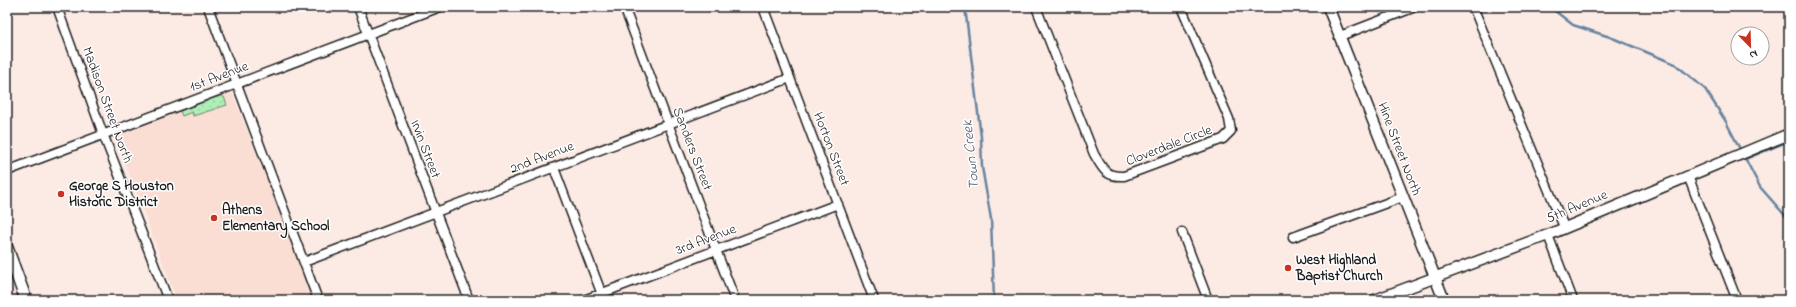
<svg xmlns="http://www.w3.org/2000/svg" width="1796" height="307" font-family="'Indie Flower',sans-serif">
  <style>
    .built { fill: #faddd3 }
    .green { fill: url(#green-dots); stroke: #66866a }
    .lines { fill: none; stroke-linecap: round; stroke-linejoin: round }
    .stream { stroke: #67839e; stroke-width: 2.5 }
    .minor-casing { stroke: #1c1c1c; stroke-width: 11 }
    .tertiary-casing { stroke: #1c1c1c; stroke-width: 13 }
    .secondary-casing { stroke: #1c1c1c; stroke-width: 14 }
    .minor { stroke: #fff; stroke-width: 8 }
    .tertiary { stroke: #fff; stroke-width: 10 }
    .secondary { stroke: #fff; stroke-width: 11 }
    .poi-dot { fill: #c8321e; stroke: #fff; stroke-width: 1.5 }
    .labels { text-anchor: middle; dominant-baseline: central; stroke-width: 3; stroke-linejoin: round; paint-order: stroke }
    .street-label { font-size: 14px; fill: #1c1c1c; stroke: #fff }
    .poi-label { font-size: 14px; font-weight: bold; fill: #1c1c1c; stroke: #fff; text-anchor: start }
    .water-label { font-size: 15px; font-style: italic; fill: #485868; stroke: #fff }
  </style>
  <defs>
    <pattern id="green-dots" width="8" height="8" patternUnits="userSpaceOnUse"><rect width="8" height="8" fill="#afefb7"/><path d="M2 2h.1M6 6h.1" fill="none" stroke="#96cc9d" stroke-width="1.8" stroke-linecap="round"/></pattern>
  </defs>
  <rect width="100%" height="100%" fill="#fcebe5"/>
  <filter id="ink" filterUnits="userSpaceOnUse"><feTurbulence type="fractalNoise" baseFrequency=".025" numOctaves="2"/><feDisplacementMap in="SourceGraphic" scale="8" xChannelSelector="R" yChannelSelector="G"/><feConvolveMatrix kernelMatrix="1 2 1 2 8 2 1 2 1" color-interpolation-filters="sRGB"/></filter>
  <g filter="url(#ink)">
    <path class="built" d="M 232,92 L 313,300 L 177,300 L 115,137 Z"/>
    <path class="green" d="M 218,95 L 224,97 L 227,105 L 193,116 L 192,112 L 182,116 L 180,111 Z"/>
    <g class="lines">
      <path class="stream" d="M 965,7 L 981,137 L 982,167 L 991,219 L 994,300
        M 1550,7 L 1573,25 L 1610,37 L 1675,64 L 1705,89 L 1725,120 L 1740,149
        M 1744,156 L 1760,187 L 1789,220
        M 1745,159 L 1789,141"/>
      <defs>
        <path id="minor" d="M 57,7 L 103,134 L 168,300
          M 208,7 L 318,300
          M 358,7 L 469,300
          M 624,7 L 735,300
          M 763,7 L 874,300
          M 1036,7 L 1094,154 C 1103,169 1105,177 1124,176 L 1223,139 L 1231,131 L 1229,119 L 1181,7
          M 1473,7 L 1564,227
          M 1340,36 L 1415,7
          M 554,168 L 604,300
          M 7,171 L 440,7
          M 1688,176 L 1737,300
          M 1182,232 L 1208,300
          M 1548,235 L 1573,300
          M 1293,237 L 1403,197
          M 304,262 L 790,78
          M 584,300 L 838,204"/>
        <path id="tertiary" d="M 1328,7 L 1444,300
          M 1375,300 L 1548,235 L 1789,134"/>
        <path id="secondary" d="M 7,248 L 26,300"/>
      </defs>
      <use href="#minor" class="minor-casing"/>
      <use href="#tertiary" class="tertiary-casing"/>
      <use href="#secondary" class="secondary-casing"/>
      <use href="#minor" class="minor"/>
      <use href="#tertiary" class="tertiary"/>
      <use href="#secondary" class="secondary"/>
    </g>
  </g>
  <g class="poi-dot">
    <circle cx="61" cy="194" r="4"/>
    <circle cx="214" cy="218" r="4"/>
    <circle cx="1288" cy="268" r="4"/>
  </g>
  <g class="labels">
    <g class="street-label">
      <text transform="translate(219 77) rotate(-21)">1st Avenue</text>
      <text transform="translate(107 105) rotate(70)">Madison Street North</text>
      <text transform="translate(1169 146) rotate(-21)">Cloverdale Circle</text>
      <text transform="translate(425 149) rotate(69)">Irvin Street</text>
      <text transform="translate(692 149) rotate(69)">Sanders Street</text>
      <text transform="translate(831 149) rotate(69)">Horton Street</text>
      <text transform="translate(1399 149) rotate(69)">Hine Street North</text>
      <text transform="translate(542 158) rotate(-21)">2nd Avenue</text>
      <text transform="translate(1577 207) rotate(-23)">5th Avenue</text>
      <text transform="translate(706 240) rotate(-21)">3rd Avenue</text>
    </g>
    <g class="poi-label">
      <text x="69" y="186">George S Houston<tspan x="69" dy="16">Historic District</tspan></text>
      <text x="222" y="210">Athens<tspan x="222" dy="16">Elementary School</tspan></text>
      <text x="1296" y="260">West Highland<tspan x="1296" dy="16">Baptist Church</tspan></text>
    </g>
    <g class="water-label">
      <text transform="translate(971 155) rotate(-96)">Town Creek</text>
    </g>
  </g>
  <rect width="1796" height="307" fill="none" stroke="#fff" stroke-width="24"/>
  <rect x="12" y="12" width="1772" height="283" fill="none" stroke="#1c1c1c" stroke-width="1.5" filter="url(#ink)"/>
  <g transform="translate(1750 46) rotate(157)"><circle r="19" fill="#ffffff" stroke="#a4a4a4"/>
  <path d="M0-3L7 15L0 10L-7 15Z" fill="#c8321e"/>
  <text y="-6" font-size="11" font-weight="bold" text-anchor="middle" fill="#1c1c1c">N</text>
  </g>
</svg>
